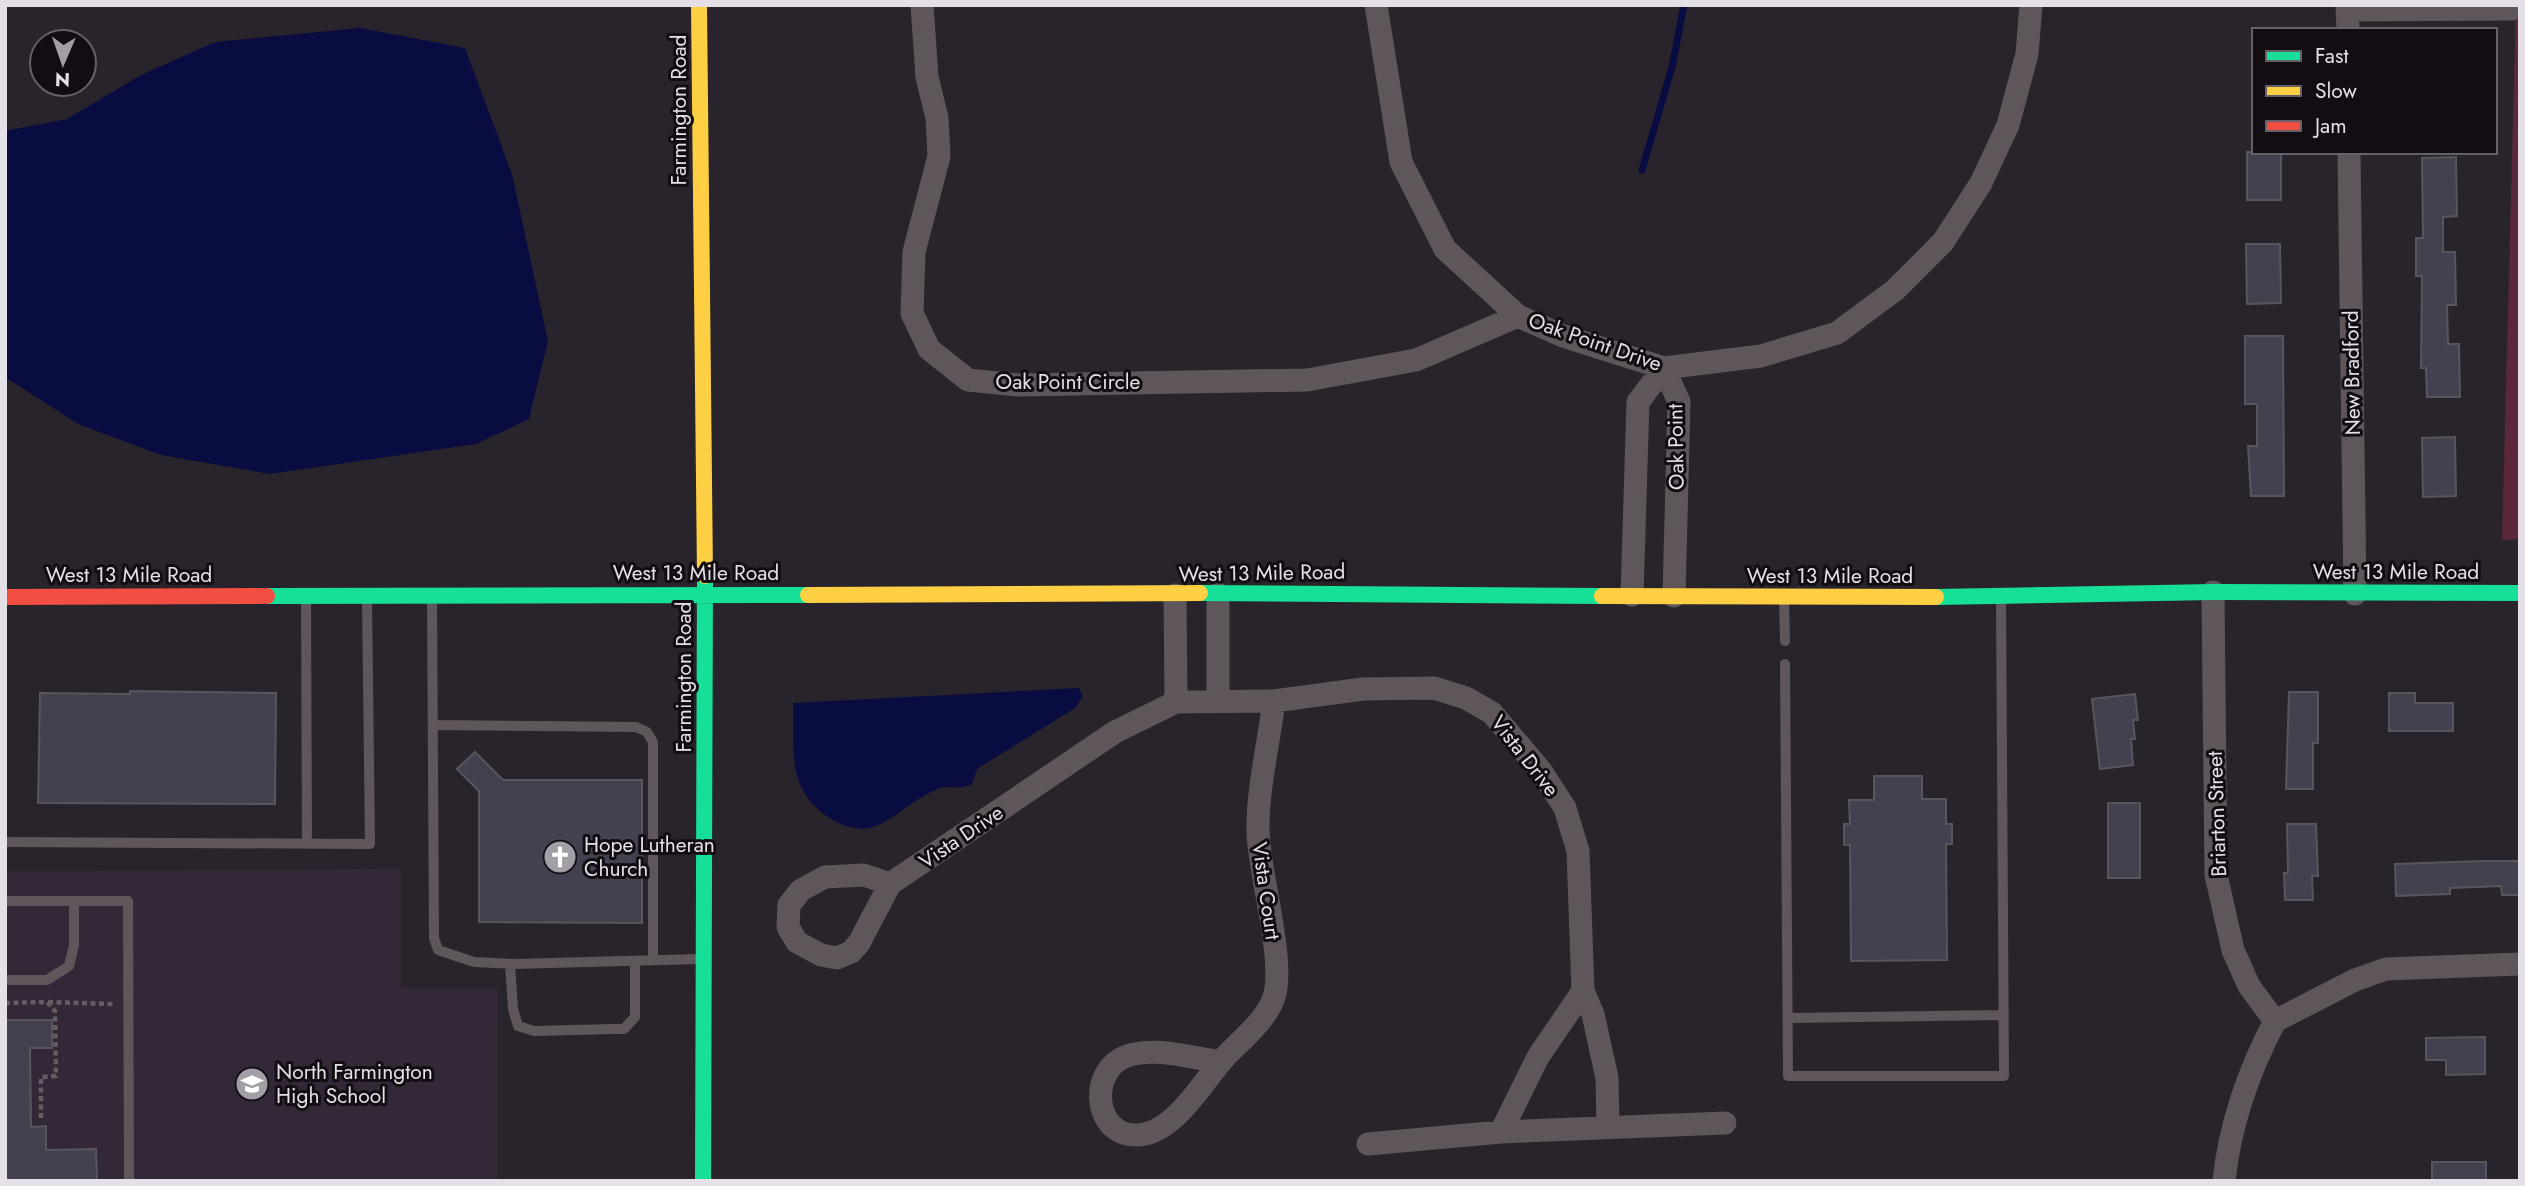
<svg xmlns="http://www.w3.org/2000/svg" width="2525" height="1186" font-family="Jost,sans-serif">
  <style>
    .built { fill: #332738 }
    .green { fill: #5a2838 }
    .water { fill: #090c40 }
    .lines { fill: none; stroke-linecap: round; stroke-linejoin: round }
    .stream { stroke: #090c40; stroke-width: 7 }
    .building { fill: #45404f; stroke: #58565c; stroke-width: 2 }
    .path { stroke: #635c61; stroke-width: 4.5; stroke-dasharray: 5 3.5; stroke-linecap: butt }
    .lane { stroke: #5f565c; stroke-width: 10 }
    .street { stroke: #5f565c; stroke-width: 23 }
    .fast { stroke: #16e098; stroke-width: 16 }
    .slow { stroke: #ffcf43; stroke-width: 16 }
    .jam { stroke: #f24e42; stroke-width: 16 }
    .labels { text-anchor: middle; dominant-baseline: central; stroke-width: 6; stroke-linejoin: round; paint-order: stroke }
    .street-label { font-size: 21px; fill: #e5dfe8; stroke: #110d12 }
    .poi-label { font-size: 21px; fill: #e5dfe8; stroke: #110d12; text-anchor: start }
  </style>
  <rect width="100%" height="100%" fill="#29242b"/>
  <path class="built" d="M 401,869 L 401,988 L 498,988 L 498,1181 L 5,1181 L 5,871 Z"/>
  <path class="green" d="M 2516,5 L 2520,5 L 2520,539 L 2502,540 Z"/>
  <path class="water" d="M 360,28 L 465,48 L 512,174 L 548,341 L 529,419 L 476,444 L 270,474 L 161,455 L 78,424 L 5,377 L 5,131 L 67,119 L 141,75 L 215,42 Z
    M 1079,688 L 1083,696 L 1075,708 L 977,769 L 972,784 C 958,791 952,785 941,788 C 918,795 898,817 876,826 C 864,832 845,827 835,821 C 786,794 794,753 793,703 Z"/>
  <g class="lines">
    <path class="stream" d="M 1642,170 L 1672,67 L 1684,5"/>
  </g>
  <path class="building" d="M 2247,152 L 2281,152 L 2281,200 L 2247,200 Z
    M 2456,157 L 2457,216 L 2443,217 L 2443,252 L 2455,252 L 2456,305 L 2447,305 L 2448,344 L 2459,344 L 2460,397 L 2427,397 L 2426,368 L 2421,368 L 2422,276 L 2416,276 L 2416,238 L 2423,238 L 2422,158 Z
    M 2246,244 L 2280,244 L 2281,303 L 2247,304 Z
    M 2245,336 L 2283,336 L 2284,496 L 2251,496 L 2248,446 L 2257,446 L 2257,404 L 2245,404 Z
    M 2455,437 L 2456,496 L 2423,497 L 2422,438 Z
    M 130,691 L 276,693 L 275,804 L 38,803 L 40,693 L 130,694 Z
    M 2289,692 L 2318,692 L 2318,743 L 2313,743 L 2313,789 L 2286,789 Z
    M 2389,693 L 2415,693 L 2415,703 L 2453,703 L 2453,731 L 2389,731 Z
    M 2135,694 L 2138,720 L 2133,720 L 2135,739 L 2131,739 L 2133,765 L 2100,769 L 2092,699 Z
    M 475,752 L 503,780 L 642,780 L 642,923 L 479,922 L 479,791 L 457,769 Z
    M 1874,776 L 1922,776 L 1922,799 L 1946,799 L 1946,824 L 1952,824 L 1952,844 L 1946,844 L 1947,960 L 1851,961 L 1850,845 L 1844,845 L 1844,824 L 1850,824 L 1849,800 L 1874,800 Z
    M 2108,803 L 2140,803 L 2140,878 L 2108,878 Z
    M 2287,824 L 2316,824 L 2318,876 L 2312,876 L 2313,900 L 2285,900 L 2284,873 L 2288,873 Z
    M 2483,861 L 2520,861 L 2520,895 L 2502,895 L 2501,886 L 2450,888 L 2450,894 L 2396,896 L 2395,864 Z
    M 5,1020 L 52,1020 L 52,1048 L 30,1048 L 31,1127 L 46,1126 L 46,1150 L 96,1149 L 97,1181 L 5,1181 Z
    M 2485,1037 L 2485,1074 L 2446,1075 L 2446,1060 L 2426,1060 L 2426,1038 Z
    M 2432,1162 L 2486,1162 L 2486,1181 L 2432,1181 Z"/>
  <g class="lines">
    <path class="path" d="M 48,1002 L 113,1004
      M 5,1003 L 47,1002 L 55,1011 L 56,1076 L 41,1077 L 41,1121"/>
    <path class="lane" d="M 306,598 L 307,844
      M 432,598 L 434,938 L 438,950 L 474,962 L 513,964 L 700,959
      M 1784,600 L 1785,641
      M 1785,664 L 1788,1076 L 2004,1076 L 2001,598
      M 433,725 L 636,727 L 647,732 L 653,742 L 653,960
      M 5,842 L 370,844 L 367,598
      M 5,901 L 128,901 L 129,1181
      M 510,964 L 513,1009 L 518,1026 L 534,1031 L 614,1029 L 624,1029 L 635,1017 L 635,961
      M 5,980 L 47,980 L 69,966 L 74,945 L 74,902
      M 1788,1018 L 2004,1015"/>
    <path class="street" d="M 922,5 L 927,77 L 937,118 L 939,156 L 914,252 L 912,313 L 929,349 L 968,380 L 1018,385 L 1307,380 L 1416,360 L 1518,316
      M 1376,5 L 1401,162 L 1445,249 L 1518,316 L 1563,336 L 1664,368 L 1761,356 L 1837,333 L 1895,290 L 1943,242 L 1981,183 L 2008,125 L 2027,54 L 2031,5
      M 2347,5 L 2348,30
      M 2348,10 L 2512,9
      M 2349,152 L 2355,594
      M 2213,592 L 2216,875 L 2233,950 L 2249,986 L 2275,1021
      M 1175,595 L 1176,702
      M 1632,595 L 1638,402 L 1664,368 L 1679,402 L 1674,596
      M 1218,701 L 1218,594
      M 890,884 L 864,875 L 825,877 L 801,890 L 789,905 L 788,927 L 797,942 L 821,955 L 837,958 L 851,952 L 859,943 L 890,884 L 1115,732 L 1176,702 L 1274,701 L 1363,689 L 1434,688 L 1466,698 L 1492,713 L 1541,771 L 1565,808 L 1578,851 L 1583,991 L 1593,1014 L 1607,1078 L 1608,1127
      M 2275,1021 L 2355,980 L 2386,969 L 2520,964
      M 1221,1062 C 1192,1058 1155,1046 1127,1056 C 1089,1069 1092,1135 1136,1135 C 1174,1135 1203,1081 1225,1057 C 1240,1041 1265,1021 1273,1000 C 1287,966 1259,874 1258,832 C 1257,791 1269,742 1274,701
      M 1501,1132 L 1538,1057 L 1583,991
      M 1368,1144 L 1501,1132 L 1725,1123
      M 2224,1181 C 2230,1123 2248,1072 2275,1021"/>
    <path class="fast" d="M 1200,593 L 1602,596
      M 267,596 L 808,595
      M 1936,597 L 2213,592 L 2520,593
      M 703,1181 L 705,576"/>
    <path class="slow" d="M 699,5 L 705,576
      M 808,595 L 1200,593
      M 1602,596 L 1936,597"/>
    <path class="jam" d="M 5,597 L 267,596"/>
  </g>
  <defs>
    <symbol id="church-disc" viewBox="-11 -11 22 22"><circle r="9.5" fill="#a39ea6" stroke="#110d12"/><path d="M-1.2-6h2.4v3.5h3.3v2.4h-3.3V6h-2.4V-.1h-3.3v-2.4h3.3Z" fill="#fff"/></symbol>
    <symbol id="school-disc" viewBox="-11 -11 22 22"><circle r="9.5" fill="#a39ea6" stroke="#110d12"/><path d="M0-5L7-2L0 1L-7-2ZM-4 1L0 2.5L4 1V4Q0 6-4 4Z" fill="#fff"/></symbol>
  </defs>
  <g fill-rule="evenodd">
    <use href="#church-disc" x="541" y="838" width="38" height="38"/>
    <use href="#school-disc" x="233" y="1065" width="38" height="38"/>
  </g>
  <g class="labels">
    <g class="street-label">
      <text transform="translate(679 110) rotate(-90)">Farmington Road</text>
      <text transform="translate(1595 342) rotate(19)">Oak Point Drive</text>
      <text transform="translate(2352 373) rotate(-91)">New Bradford</text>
      <text x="1068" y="382">Oak Point Circle</text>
      <text transform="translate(1676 447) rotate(-91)">Oak Point</text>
      <text x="2396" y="572">West 13 Mile Road</text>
      <text x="696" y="573">West 13 Mile Road</text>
      <text transform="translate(1262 573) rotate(-1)">West 13 Mile Road</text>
      <text x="129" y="575">West 13 Mile Road</text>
      <text x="1830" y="576">West 13 Mile Road</text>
      <text transform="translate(684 677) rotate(-90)">Farmington Road</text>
      <text transform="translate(1525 756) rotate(52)">Vista Drive</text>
      <text transform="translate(2217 814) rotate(-92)">Briarton Street</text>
      <text transform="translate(961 837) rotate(-34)">Vista Drive</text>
      <text transform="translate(1266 891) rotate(82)">Vista Court</text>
    </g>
    <g class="poi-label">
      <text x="584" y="845">Hope Lutheran<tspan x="584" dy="24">Church</tspan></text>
      <text x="276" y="1072">North Farmington<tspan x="276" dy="24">High School</tspan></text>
    </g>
  </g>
  <rect width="2525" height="1186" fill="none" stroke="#e5dfe8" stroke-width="14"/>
  <rect x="2252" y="28" width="245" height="126" fill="#110d12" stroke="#666168" stroke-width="2"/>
  <rect x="2266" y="51" width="35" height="10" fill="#16e098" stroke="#666168" stroke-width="2"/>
  <text x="2315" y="63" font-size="21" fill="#e5dfe8">Fast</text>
  <rect x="2266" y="86" width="35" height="10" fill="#ffcf43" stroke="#666168" stroke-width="2"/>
  <text x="2315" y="98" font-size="21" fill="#e5dfe8">Slow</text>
  <rect x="2266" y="121" width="35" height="10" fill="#f24e42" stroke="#666168" stroke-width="2"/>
  <text x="2315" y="133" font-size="21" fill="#e5dfe8">Jam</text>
  <g transform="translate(63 63) rotate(182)"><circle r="33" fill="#110d12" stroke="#666168" stroke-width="2"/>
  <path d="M0-5L12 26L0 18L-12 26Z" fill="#a39ea6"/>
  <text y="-10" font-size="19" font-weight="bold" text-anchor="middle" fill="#e5dfe8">N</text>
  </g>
</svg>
